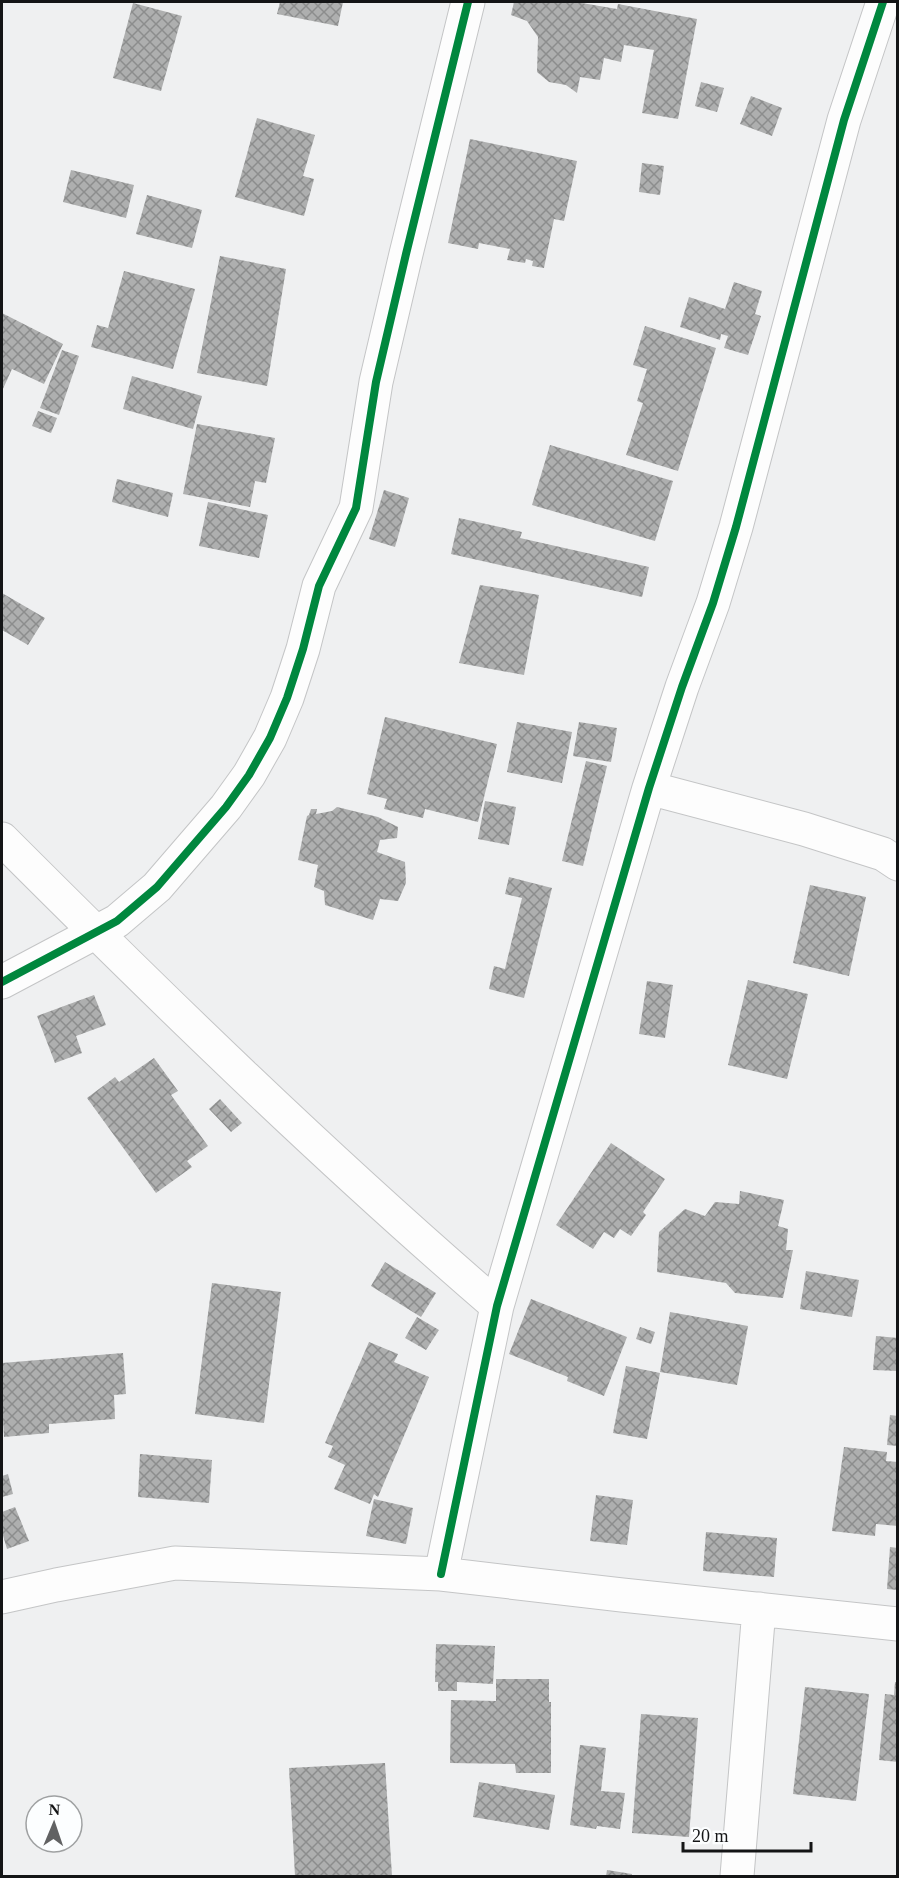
<svg xmlns="http://www.w3.org/2000/svg" width="899" height="1878" font-family="'Times New Roman',serif">
  <style>
    .building { fill: url(#building-cross-hatch) }
    .lines { fill: none; stroke-linecap: round; stroke-linejoin: round }
    .minor-casing { stroke: #c4c5c6; stroke-width: 35 }
    .minor { stroke: #fdfdfd; stroke-width: 33 }
    .cycleway-casing { stroke: #fcfeff; stroke-width: 11 }
    .cycleway { stroke: #00873e; stroke-width: 8 }
  </style>
  <defs>
    <pattern id="building-cross-hatch" width="8" height="8" patternUnits="userSpaceOnUse" patternTransform="scale(1.5)"><rect width="8" height="8" fill="#aeafaf"/><path d="M0 0l8 8M0 8l8-8" fill="none" stroke="#8c8d8d"/></pattern>
  </defs>
  <rect width="100%" height="100%" fill="#eff0f1"/>
  <path class="building" d="M 280,2 L 343,2 L 338,26 L 277,14 Z
    M 514,2 L 576,2 L 617,9 L 618,4 L 697,19 L 678,119 L 642,113 L 654,50 L 624,45 L 621,62 L 604,58 L 600,80 L 580,77 L 577,93 L 566,85 L 549,82 L 537,72 L 538,37 L 527,21 L 511,15 Z
    M 133,3 L 182,16 L 161,91 L 113,78 Z
    M 701,82 L 724,88 L 717,112 L 695,106 Z
    M 751,96 L 782,108 L 772,136 L 740,124 Z
    M 257,118 L 315,135 L 303,176 L 314,179 L 304,216 L 235,197 Z
    M 470,139 L 577,161 L 564,221 L 554,219 L 544,268 L 532,266 L 533,261 L 526,259 L 525,263 L 507,260 L 510,249 L 479,243 L 478,249 L 448,243 Z
    M 642,163 L 664,166 L 660,195 L 639,192 Z
    M 71,170 L 134,185 L 126,218 L 63,202 Z
    M 147,195 L 202,210 L 192,248 L 136,234 Z
    M 220,256 L 286,269 L 267,386 L 197,373 Z
    M 124,271 L 195,289 L 173,369 L 91,347 L 97,325 L 108,328 Z
    M 734,282 L 762,291 L 755,314 L 761,316 L 748,355 L 724,348 L 728,336 L 721,334 L 720,340 L 680,327 L 689,297 L 725,309 Z
    M 2,313 L 63,344 L 44,384 L 12,369 L 2,391 Z
    M 645,326 L 716,348 L 678,471 L 626,455 L 643,403 L 637,401 L 647,369 L 633,365 Z
    M 62,350 L 79,356 L 59,415 L 40,408 Z
    M 132,376 L 202,396 L 193,429 L 123,409 Z
    M 38,411 L 57,418 L 51,433 L 32,426 Z
    M 197,424 L 275,438 L 266,483 L 255,481 L 250,507 L 183,494 Z
    M 550,445 L 673,481 L 655,541 L 532,505 Z
    M 117,479 L 173,493 L 168,517 L 112,502 Z
    M 384,490 L 409,498 L 395,547 L 369,539 Z
    M 208,502 L 268,515 L 259,558 L 199,546 Z
    M 459,518 L 522,532 L 520,538 L 649,567 L 642,597 L 451,554 Z
    M 480,585 L 539,595 L 524,675 L 459,663 Z
    M 2,593 L 45,618 L 28,645 L 2,630 Z
    M 385,717 L 497,744 L 478,822 L 425,809 L 423,818 L 384,809 L 387,799 L 367,794 Z
    M 517,722 L 572,732 L 562,783 L 507,772 Z
    M 579,722 L 617,728 L 611,762 L 573,756 Z
    M 586,761 L 607,766 L 583,866 L 562,861 Z
    M 485,801 L 516,807 L 509,845 L 478,839 Z
    M 337,807 L 378,817 L 398,827 L 397,838 L 380,840 L 377,852 L 405,862 L 406,883 L 398,901 L 380,899 L 373,920 L 325,905 L 324,891 L 314,887 L 318,865 L 298,860 L 307,816 L 309,815 L 311,809 L 317,809 L 316,814 L 332,811 Z
    M 509,877 L 552,888 L 524,998 L 489,989 L 494,966 L 505,969 L 522,898 L 505,894 Z
    M 810,885 L 866,897 L 849,976 L 793,963 Z
    M 748,980 L 808,994 L 787,1079 L 728,1065 Z
    M 647,981 L 673,985 L 665,1038 L 639,1034 Z
    M 94,995 L 106,1025 L 76,1036 L 82,1053 L 55,1063 L 37,1016 Z
    M 154,1058 L 178,1091 L 171,1095 L 208,1146 L 187,1161 L 192,1167 L 156,1193 L 87,1098 L 115,1077 L 119,1082 Z
    M 220,1099 L 242,1123 L 231,1132 L 209,1109 Z
    M 611,1143 L 665,1179 L 643,1212 L 646,1215 L 631,1236 L 620,1229 L 614,1238 L 604,1232 L 593,1249 L 556,1225 Z
    M 740,1191 L 784,1200 L 778,1226 L 788,1229 L 786,1250 L 793,1250 L 783,1298 L 735,1293 L 726,1283 L 657,1272 L 659,1232 L 685,1209 L 705,1216 L 715,1202 L 739,1204 Z
    M 385,1262 L 436,1293 L 421,1317 L 371,1286 Z
    M 806,1271 L 859,1280 L 852,1317 L 800,1309 Z
    M 212,1283 L 281,1292 L 264,1423 L 195,1414 Z
    M 531,1299 L 627,1337 L 604,1396 L 567,1381 L 568,1377 L 509,1354 Z
    M 670,1312 L 748,1326 L 737,1385 L 660,1372 Z
    M 417,1317 L 439,1330 L 426,1350 L 405,1338 Z
    M 640,1327 L 655,1332 L 651,1344 L 636,1339 Z
    M 876,1336 L 898,1338 L 898,1371 L 873,1370 Z
    M 369,1342 L 398,1354 L 394,1362 L 429,1377 L 378,1497 L 374,1494 L 370,1504 L 334,1489 L 345,1465 L 328,1457 L 333,1446 L 325,1443 Z
    M 123,1353 L 126,1394 L 114,1395 L 115,1419 L 49,1424 L 49,1433 L 4,1437 L 2,1405 L 2,1363 Z
    M 626,1366 L 660,1373 L 647,1439 L 613,1433 Z
    M 890,1415 L 898,1416 L 898,1446 L 887,1445 Z
    M 844,1447 L 887,1452 L 886,1461 L 898,1462 L 898,1526 L 876,1524 L 875,1536 L 832,1531 Z
    M 140,1454 L 212,1460 L 209,1503 L 138,1497 Z
    M 8,1474 L 13,1494 L 2,1497 L 2,1476 Z
    M 596,1495 L 633,1500 L 627,1545 L 590,1541 Z
    M 374,1499 L 413,1508 L 406,1544 L 366,1536 Z
    M 15,1507 L 29,1541 L 7,1549 L 2,1532 L 2,1512 Z
    M 706,1532 L 777,1538 L 774,1577 L 703,1571 Z
    M 890,1547 L 898,1548 L 898,1590 L 887,1589 Z
    M 436,1644 L 495,1646 L 493,1684 L 457,1682 L 457,1691 L 438,1691 L 438,1682 L 435,1682 Z
    M 496,1679 L 549,1679 L 549,1702 L 551,1702 L 551,1773 L 516,1773 L 515,1764 L 450,1763 L 451,1700 L 496,1701 Z
    M 895,1682 L 898,1682 L 898,1762 L 879,1760 L 885,1694 L 894,1695 Z
    M 805,1687 L 869,1694 L 856,1801 L 793,1794 Z
    M 641,1714 L 698,1718 L 689,1837 L 632,1833 Z
    M 580,1745 L 606,1748 L 601,1791 L 625,1793 L 620,1829 L 597,1826 L 596,1829 L 570,1825 Z
    M 385,1763 L 392,1876 L 295,1876 L 289,1768 Z
    M 479,1782 L 555,1795 L 549,1830 L 473,1817 Z
    M 607,1870 L 632,1874 L 632,1876 L 606,1876 Z"/>
  <g class="lines">
    <defs>
      <path id="minor" d="M 649,788 L 804,829 L 883,854 L 898,864
        M 2,839 C 162,999 325,1158 497,1306
        M 2,982 L 117,921 L 157,887 L 226,807 L 249,775 L 270,738 L 287,698 L 303,649 L 319,586 L 356,508 L 376,382 L 406,254 L 468,2
        M 441,1574 L 497,1306 L 649,788 L 682,687 L 713,603 L 736,527 L 844,120 L 883,2
        M 2,1597 L 56,1585 L 175,1563 L 441,1574 L 622,1595 L 898,1624
        M 737,1876 L 759,1609"/>
    </defs>
    <use href="#minor" class="minor-casing"/>
    <use href="#minor" class="minor"/>
    <defs>
      <path id="cycleway" d="M 2,982 L 117,921 L 157,887 L 226,807 L 249,775 L 270,738 L 287,698 L 303,649 L 319,586 L 356,508 L 376,382 L 406,254 L 468,2
        M 441,1574 L 497,1306 L 649,788 L 682,687 L 713,603 L 736,527 L 844,120 L 883,2"/>
    </defs>
    <use href="#cycleway" class="cycleway-casing"/>
    <use href="#cycleway" class="cycleway"/>
  </g>
  <rect width="899" height="1878" fill="none" stroke="#141516" stroke-width="6"/>
  <g transform="translate(54 1824) rotate(2)"><circle r="28" fill="#fcfeff" stroke="#9fa1a2" stroke-width="1.5"/>
  <path d="M0-4.5L10 22L0 15L-10 22Z" fill="#616263"/>
  <text y="-9" font-size="16" font-weight="bold" text-anchor="middle" fill="#141516">N</text>
  </g>
  <path d="M683 1842v9h128v-9" fill="none" stroke="#141516" stroke-width="3"/>
  <text x="692" y="1842" font-size="18" fill="#141516" stroke="#fcfeff" stroke-width="4.5" paint-order="stroke">20 m</text>
</svg>
